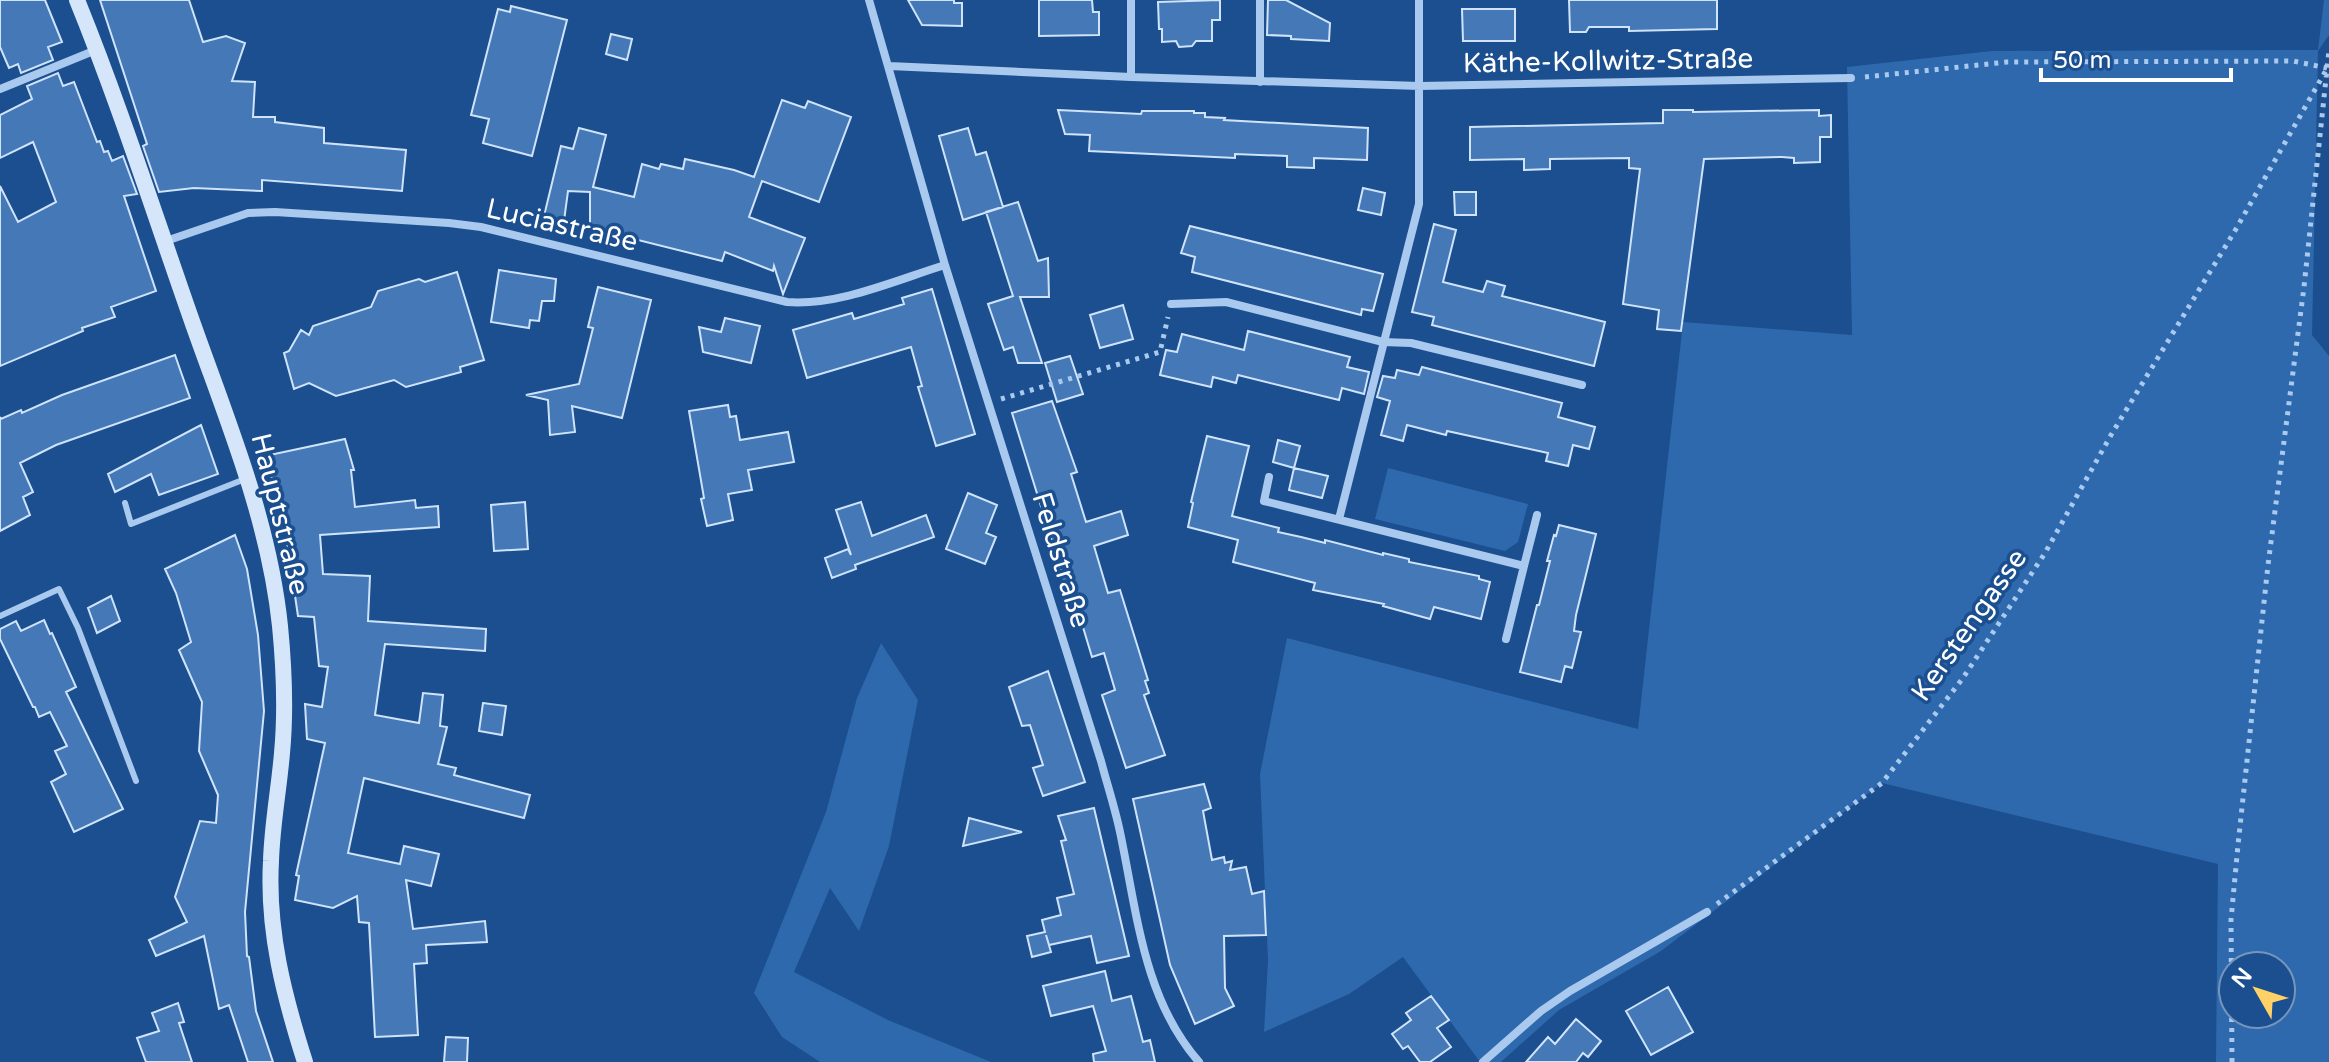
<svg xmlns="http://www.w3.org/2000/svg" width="2329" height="1062" font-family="'Varela Round',sans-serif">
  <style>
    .green { fill: #2e69ad; fill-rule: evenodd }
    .building { fill: #4478b7; stroke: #cfe3fa; stroke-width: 2 }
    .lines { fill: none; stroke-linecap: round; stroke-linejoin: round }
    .path { stroke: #a9c9ee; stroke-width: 5; stroke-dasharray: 4 6; stroke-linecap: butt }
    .service { stroke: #a9c9ee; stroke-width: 6 }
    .minor { stroke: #a9c9ee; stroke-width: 8 }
    .secondary { stroke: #d6e6fa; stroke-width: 16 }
    .labels { text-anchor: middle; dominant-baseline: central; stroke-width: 7; stroke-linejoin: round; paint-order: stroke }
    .street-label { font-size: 28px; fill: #fff; stroke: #1b4f8f }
  </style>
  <rect width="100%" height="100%" fill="#1b4f8f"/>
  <path class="green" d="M 2324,0 L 2329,0 L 2329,35 L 2318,51 L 2312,335 L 2329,356 L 2329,1062 L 2216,1062 L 2218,864 L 1882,783 L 1661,951 L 1559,1010 L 1501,1062 L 1480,1062 L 1403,957 L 1349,994 L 1264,1032 L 1268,961 L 1260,774 L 1287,638 L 1638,729 L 1683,322 L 1852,335 L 1847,67 L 1992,51 L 2318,50 ZM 2233,966 L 2281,966 L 2281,1014 L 2233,1014 Z
    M 1388,468 L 1528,504 L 1518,542 L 1505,551 L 1375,519 Z
    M 881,643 L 918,700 L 889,846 L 859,931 L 830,888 L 794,972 L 888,1020 L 991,1062 L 820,1062 L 782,1037 L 754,993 L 826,812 L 857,698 Z"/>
  <path class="building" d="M 0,0 L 45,0 L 62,42 L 48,47 L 53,60 L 21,73 L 18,64 L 9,68 L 0,47 Z
    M 100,0 L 189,0 L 203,42 L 226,36 L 245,43 L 232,81 L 255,82 L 253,117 L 275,117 L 275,122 L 324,128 L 324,143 L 406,150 L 402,191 L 262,180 L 262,191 L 194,188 L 159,192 L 143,146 L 147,144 Z
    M 908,0 L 954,0 L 954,3 L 962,3 L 962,26 L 922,25 Z
    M 1039,0 L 1092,0 L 1093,12 L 1099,12 L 1099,35 L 1039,36 Z
    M 1220,0 L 1220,20 L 1212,20 L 1212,41 L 1196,41 L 1192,46 L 1179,47 L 1176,41 L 1162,42 L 1162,29 L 1159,29 L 1158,2 Z
    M 1268,0 L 1286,0 L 1330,23 L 1329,41 L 1291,39 L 1291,36 L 1267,35 Z
    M 1569,0 L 1717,0 L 1717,29 L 1629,31 L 1629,27 L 1589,27 L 1586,32 L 1570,32 Z
    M 511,6 L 567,20 L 532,156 L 483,143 L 489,119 L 471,115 L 498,9 L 510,12 Z
    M 1462,9 L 1515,9 L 1515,41 L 1463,41 Z
    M 611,34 L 632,39 L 627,60 L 606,54 Z
    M 58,73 L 63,86 L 74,82 L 97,142 L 100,141 L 104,152 L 108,151 L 112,161 L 123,156 L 137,194 L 124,196 L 156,291 L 111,307 L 115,317 L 82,328 L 83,331 L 0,366 L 0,186 L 18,222 L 56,202 L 33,142 L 0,158 L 0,115 L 32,99 L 27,86 Z
    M 782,100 L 805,108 L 808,101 L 851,117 L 819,202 L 762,181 L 749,217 L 805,238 L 783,294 L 774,266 L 773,271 L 725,252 L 722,261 L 590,228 L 590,192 L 568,191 L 564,221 L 544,216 L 561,146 L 573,149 L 579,128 L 606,135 L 593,187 L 634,197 L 642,164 L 659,169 L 661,164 L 683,169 L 685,159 L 734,170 L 754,177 Z
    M 1058,110 L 1141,114 L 1142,111 L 1194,111 L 1194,113 L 1205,113 L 1205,117 L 1225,118 L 1224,120 L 1368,128 L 1367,160 L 1314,158 L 1314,168 L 1287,167 L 1287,156 L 1235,154 L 1235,158 L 1089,151 L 1090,135 L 1065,134 Z
    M 1663,110 L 1693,110 L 1693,112 L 1819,110 L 1819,116 L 1831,115 L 1831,137 L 1820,137 L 1820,162 L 1794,163 L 1794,158 L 1782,157 L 1704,159 L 1681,331 L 1657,329 L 1659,310 L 1623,304 L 1640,169 L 1629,168 L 1629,158 L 1550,159 L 1550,169 L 1524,170 L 1524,159 L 1470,160 L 1470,127 L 1663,123 Z
    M 968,128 L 976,155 L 986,152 L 1003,207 L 963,220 L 939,136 Z
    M 1363,188 L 1385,193 L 1381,215 L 1358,210 Z
    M 1454,192 L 1476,192 L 1476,215 L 1455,215 Z
    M 1018,202 L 1038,261 L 1048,258 L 1049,297 L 1020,297 L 1042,363 L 1018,363 L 1013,347 L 1004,350 L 988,304 L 1013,296 L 986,212 Z
    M 1434,224 L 1456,230 L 1443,282 L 1483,292 L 1487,281 L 1505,286 L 1502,296 L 1605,322 L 1594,366 L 1432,325 L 1434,317 L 1412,312 Z
    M 1190,226 L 1383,274 L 1373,311 L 1362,309 L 1361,315 L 1192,272 L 1195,257 L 1181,253 Z
    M 499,270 L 556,279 L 554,301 L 542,301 L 539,321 L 530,320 L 529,328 L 491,322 Z
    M 457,272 L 484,360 L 460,367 L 461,372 L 406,387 L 394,380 L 336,396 L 309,383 L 294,389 L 284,353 L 289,351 L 301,330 L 309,335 L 313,326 L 371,307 L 378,291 L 419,279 L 425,282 Z
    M 598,287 L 651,300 L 622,418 L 572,406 L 575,432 L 550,435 L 548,400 L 526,395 L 579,384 L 593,328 L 588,327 Z
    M 932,289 L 975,434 L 936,446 L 918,387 L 922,386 L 911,347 L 807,378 L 793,330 L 852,313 L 854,319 L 904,304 L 902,298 Z
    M 1123,305 L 1133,339 L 1100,348 L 1090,315 Z
    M 725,318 L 760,326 L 751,363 L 703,352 L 699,327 L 721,332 Z
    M 1248,331 L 1350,357 L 1347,367 L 1369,372 L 1364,394 L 1342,388 L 1339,400 L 1238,375 L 1236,383 L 1213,377 L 1211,387 L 1160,375 L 1166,350 L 1177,352 L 1182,334 L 1244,350 Z
    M 175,355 L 190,398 L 56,445 L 20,463 L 33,492 L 23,497 L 30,515 L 0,531 L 0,417 L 1,419 L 21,410 L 22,413 L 62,395 Z
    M 1070,356 L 1083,394 L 1057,402 L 1045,363 Z
    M 1422,367 L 1562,403 L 1558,417 L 1595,427 L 1589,449 L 1573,445 L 1568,466 L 1546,461 L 1548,453 L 1447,431 L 1446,435 L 1407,425 L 1403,441 L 1381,435 L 1390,401 L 1377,397 L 1383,376 L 1395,378 L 1397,370 L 1419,375 Z
    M 1052,401 L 1077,472 L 1071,474 L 1086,522 L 1121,511 L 1128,535 L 1094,546 L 1108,593 L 1120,590 L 1148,680 L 1145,681 L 1149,693 L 1144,695 L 1165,755 L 1126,768 L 1102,695 L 1115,690 L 1104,653 L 1092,657 L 1076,604 L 1072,606 L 1012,413 Z
    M 728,405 L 730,417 L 736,416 L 740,440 L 788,432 L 794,462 L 748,470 L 752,490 L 728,494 L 733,520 L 707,526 L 701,499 L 704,498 L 689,411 Z
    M 201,425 L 218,474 L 159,495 L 151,474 L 115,492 L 108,474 Z
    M 1207,436 L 1249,446 L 1232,516 L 1279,528 L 1278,532 L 1301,537 L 1325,543 L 1325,540 L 1383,555 L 1383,553 L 1409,559 L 1409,562 L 1479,576 L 1479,579 L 1490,582 L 1481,619 L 1434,607 L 1430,619 L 1383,606 L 1384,604 L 1313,590 L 1315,583 L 1233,562 L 1238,540 L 1188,527 L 1193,503 L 1191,502 Z
    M 345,439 L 354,470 L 351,470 L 355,507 L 415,500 L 416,508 L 438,506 L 439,527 L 320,535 L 323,574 L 370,576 L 368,621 L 486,629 L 485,651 L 385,644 L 375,715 L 419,723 L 423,693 L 443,695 L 440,726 L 447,727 L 438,764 L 456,768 L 454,775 L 530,795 L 524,818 L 364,778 L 348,853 L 400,864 L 404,846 L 439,854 L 431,886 L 406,880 L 413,929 L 485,921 L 487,942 L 426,945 L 427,963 L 414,964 L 418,1035 L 375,1037 L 369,923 L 359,922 L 357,896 L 333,908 L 295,900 L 299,876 L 296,875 L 325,743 L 307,739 L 305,704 L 322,707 L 328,667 L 319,666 L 314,617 L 298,616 L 283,515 L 265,456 Z
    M 1278,440 L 1300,446 L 1294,468 L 1328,476 L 1322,498 L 1289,490 L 1294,468 L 1273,462 Z
    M 968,493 L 997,505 L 986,533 L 996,537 L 985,564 L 946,549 Z
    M 525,502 L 528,549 L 494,551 L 491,505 Z
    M 861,502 L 872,536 L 926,515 L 934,537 L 855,565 L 856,569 L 832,578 L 825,558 L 848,549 L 851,555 L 836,510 Z
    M 1559,525 L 1596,534 L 1576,615 L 1574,631 L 1581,632 L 1572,668 L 1565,666 L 1561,682 L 1520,672 L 1537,605 L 1539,605 L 1550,561 L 1547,561 L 1554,535 L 1556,536 Z
    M 235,535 L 247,569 L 258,635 L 264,711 L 245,912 L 247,956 L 249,957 L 256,1011 L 273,1062 L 248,1062 L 229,1005 L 219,1009 L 204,936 L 156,956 L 149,940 L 187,922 L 175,897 L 200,821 L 216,823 L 218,795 L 199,751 L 202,702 L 179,650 L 191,642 L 176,593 L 165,569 Z
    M 111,596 L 120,621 L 97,633 L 88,608 Z
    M 44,620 L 50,634 L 52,633 L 76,687 L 66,692 L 123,809 L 74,832 L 51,782 L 66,774 L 55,751 L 67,746 L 50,712 L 39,717 L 35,707 L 33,707 L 0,639 L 0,629 L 16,621 L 21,631 Z
    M 1048,671 L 1085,782 L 1043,796 L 1033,768 L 1043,765 L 1030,725 L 1022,726 L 1009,687 Z
    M 483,703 L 506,706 L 502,735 L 479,731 Z
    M 1204,784 L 1211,808 L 1203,811 L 1212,860 L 1224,857 L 1225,863 L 1232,861 L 1230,870 L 1246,867 L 1252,894 L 1264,891 L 1266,935 L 1224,936 L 1225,988 L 1234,1006 L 1195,1024 L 1170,965 L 1133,799 Z
    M 1094,808 L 1129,956 L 1097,963 L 1091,936 L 1049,945 L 1046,935 L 1051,952 L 1032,957 L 1027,936 L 1045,932 L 1042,920 L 1061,915 L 1057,898 L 1074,894 L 1061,841 L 1066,840 L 1058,816 Z
    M 969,818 L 1022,832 L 963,846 Z
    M 1105,971 L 1112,1001 L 1131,996 L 1143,1042 L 1150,1040 L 1155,1062 L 1094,1062 L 1093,1054 L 1106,1051 L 1093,1006 L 1051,1016 L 1043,986 Z
    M 1668,987 L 1693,1032 L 1651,1055 L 1626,1011 Z
    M 1431,996 L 1449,1020 L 1437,1028 L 1451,1047 L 1430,1062 L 1420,1062 L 1408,1046 L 1403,1049 L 1392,1034 L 1411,1020 L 1406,1013 Z
    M 178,1003 L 184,1022 L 179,1023 L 192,1062 L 146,1062 L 137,1038 L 159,1031 L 152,1013 Z
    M 1576,1019 L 1601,1041 L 1588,1057 L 1583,1053 L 1576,1062 L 1526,1062 L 1548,1037 L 1555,1044 Z
    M 446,1037 L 468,1038 L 467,1062 L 444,1062 Z"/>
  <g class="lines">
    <path class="path" d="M 1865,77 L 2007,62 L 2293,61 L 2327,68
      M 1001,399 L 1160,352 L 1168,317
      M 1717,904 L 1882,783 L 1963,678 L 2045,553 L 2111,435 L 2236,229 L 2329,65
      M 2232,1062 L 2231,920 L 2238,845 L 2268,565 L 2304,287 L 2329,50"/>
    <path class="service" d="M 125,503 L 131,524 L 245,479
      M 0,616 L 59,589 L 78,628 L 136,781"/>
    <path class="minor" d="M 869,0 L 945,265 L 1101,761 C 1107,784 1115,808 1120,832 C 1137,912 1143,998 1199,1062
      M 1260,0 L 1260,82
      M 889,66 L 1131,77 L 1420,86 L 1851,78
      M 1131,77 L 1131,0
      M 0,89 L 96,50
      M 163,242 L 248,213 L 275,212 L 449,223 L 481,227 L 787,302 C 839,306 896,280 945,265
      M 1171,304 L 1226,302 L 1383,342 L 1411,343 L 1582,385
      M 1269,477 L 1264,501 L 1524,566 L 1506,639
      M 1339,519 L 1419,204 L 1419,0
      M 1524,566 L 1537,515
      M 1483,1062 L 1541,1011 L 1570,991 L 1707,912"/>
    <path class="secondary" d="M 77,0 C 120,106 155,216 193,324 C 228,423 269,520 280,626 C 284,667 286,711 282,753 C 279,789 272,825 271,861 C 267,931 284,996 305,1062"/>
  </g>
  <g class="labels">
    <g class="street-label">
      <text transform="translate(1608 61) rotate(-1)">Käthe-Kollwitz-Straße</text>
      <text transform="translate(562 225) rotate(13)">Luciastraße</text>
      <text transform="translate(280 514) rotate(76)">Hauptstraße</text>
      <text transform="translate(1061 560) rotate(73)">Feldstraße</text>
      <text transform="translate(1969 625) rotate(-55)">Kerstengasse</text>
    </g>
  </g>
  <g transform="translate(2257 990) rotate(309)"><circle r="38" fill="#1b4f8f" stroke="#7695bc" stroke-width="2"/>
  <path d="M0-6L14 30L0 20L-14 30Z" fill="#ffd166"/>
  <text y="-12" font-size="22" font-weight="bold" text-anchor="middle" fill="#ffffff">N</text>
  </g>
  <path d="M2041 68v12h190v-12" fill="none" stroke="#ffffff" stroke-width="4"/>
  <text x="2053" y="68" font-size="24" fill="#ffffff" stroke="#1b4f8f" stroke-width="6" paint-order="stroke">50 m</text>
</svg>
